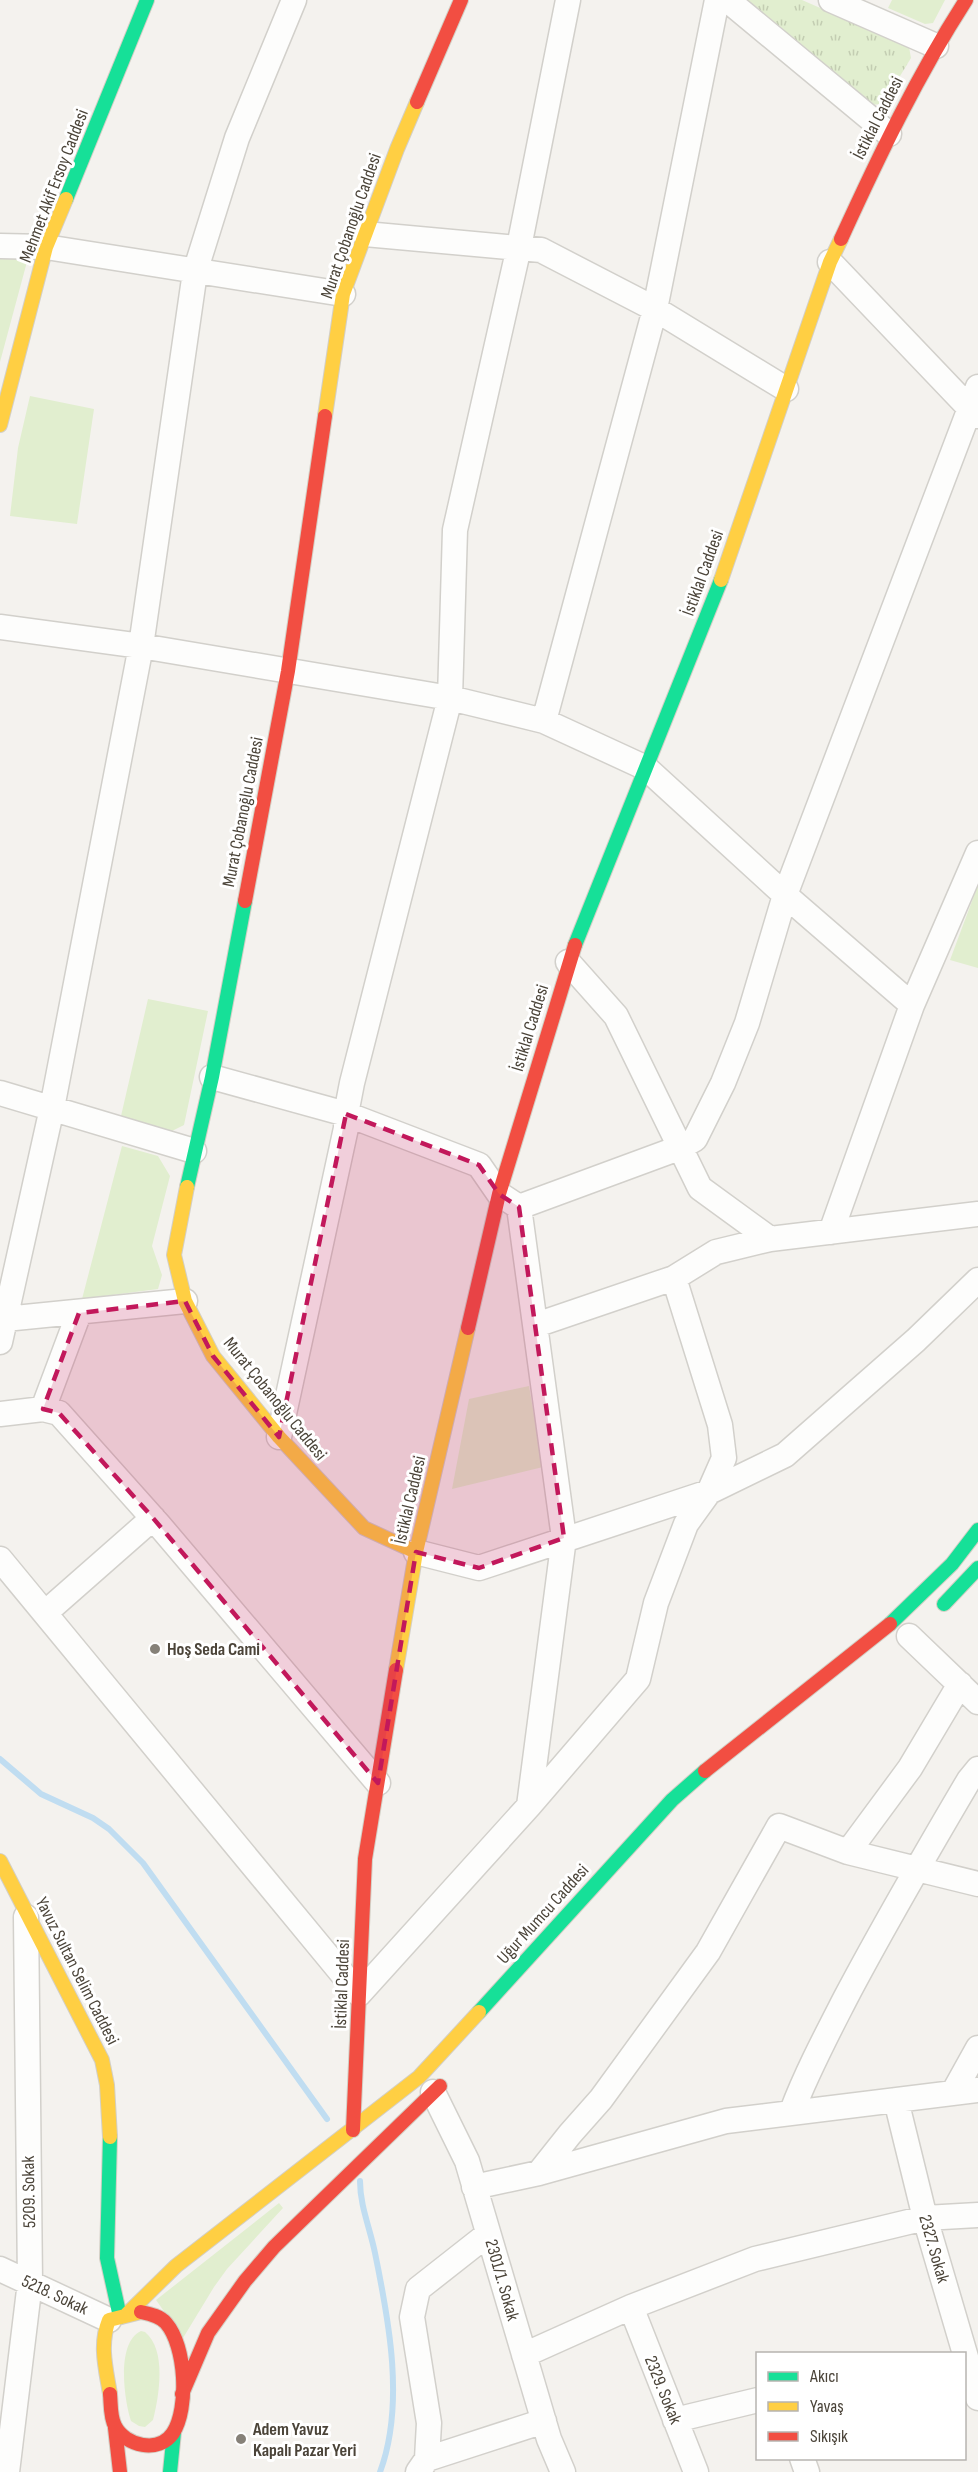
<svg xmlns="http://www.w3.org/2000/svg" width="978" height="2472" font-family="'Sofia Sans Condensed',sans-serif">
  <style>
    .green { fill: #e1eecf }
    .park { fill: url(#park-tufts) }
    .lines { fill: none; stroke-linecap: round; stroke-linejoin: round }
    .stream { stroke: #c0ddf1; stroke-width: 6 }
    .street-casing { stroke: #d2d0cb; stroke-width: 27 }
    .fast-casing { stroke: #d3cfc5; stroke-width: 16 }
    .slow-casing { stroke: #d3cfc5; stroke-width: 16 }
    .jam-casing { stroke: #d3cfc5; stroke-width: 16 }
    .street { stroke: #fdfdfc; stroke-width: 24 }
    .fast { stroke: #16e098; stroke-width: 14 }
    .slow { stroke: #ffcf43; stroke-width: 14 }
    .jam { stroke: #f24e42; stroke-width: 14 }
    .marked { fill: #c2185b; fill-opacity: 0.2; stroke: #c2185b; stroke-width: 4.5; stroke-dasharray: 12 8; stroke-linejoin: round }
    .poi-dot { fill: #868178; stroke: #fff; stroke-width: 2 }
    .labels { text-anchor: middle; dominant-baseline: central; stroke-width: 6; stroke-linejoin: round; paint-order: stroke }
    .street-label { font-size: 18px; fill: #4b4439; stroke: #fff }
    .poi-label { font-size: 18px; font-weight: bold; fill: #4b4439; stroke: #fff; text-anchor: start }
  </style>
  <defs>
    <pattern id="park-tufts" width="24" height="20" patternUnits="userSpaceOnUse" patternTransform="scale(1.5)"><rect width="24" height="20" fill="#e1eecf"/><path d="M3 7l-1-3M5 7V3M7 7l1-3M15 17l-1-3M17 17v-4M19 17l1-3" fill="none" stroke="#c3cdb2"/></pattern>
  </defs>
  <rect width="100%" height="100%" fill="#f4f2ee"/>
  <path class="green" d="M 892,0 L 945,0 L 933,23 L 925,24 L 888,8 Z
    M 0,258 L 28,258 L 0,362 Z
    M 30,396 L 94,409 L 77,524 L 10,516 L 18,448 Z
    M 978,885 L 978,968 L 950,960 Z
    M 148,999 L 208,1011 L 184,1125 L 172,1131 L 121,1116 Z
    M 122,1146 L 158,1156 L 170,1176 L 152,1246 L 162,1275 L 158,1289 L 82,1299 Z
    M 529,1386 L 543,1467 L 452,1489 L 469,1399 Z
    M 279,2203 L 283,2208 L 227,2269 L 214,2287 L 183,2338 L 156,2300 Z
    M 141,2331 L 145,2332 C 167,2350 159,2396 153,2420 L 145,2427 L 139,2426 L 131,2421 C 124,2400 116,2342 141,2331 Z"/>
  <path class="park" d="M 744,0 L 802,0 L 909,47 L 911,58 L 883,104 L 869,105 Z"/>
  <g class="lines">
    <path class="stream" d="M 0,1759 L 41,1794 L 93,1818 L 109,1829 L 143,1863 L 327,2119
      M 360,2181 C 360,2206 370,2228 375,2253 C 389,2321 405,2405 380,2472"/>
    <defs>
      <path id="street" d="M 730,0 L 731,3 L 889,134
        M 831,0 L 936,46
        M 365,234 L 541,250 L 655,309 L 786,389
        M 0,246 L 46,247 L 343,294
        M 830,262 L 977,416
        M 0,627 L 141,646 L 450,698 L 544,721 L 646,768 L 785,895 L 912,1005
        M 544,721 L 655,309 L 717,0
        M 568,962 L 616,1016 L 700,1188 L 770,1239
        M 212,1077 L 346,1114 L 479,1165 L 499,1194 L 519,1207 L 679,1148 L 695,1139 L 723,1083 L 747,1023 L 785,895 L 978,387
        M 0,1093 L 194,1151
        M 519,1207 L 564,1538 L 529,1806
        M 831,1232 L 912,1005 L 978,853
        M 5,1319 L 185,1301
        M 536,1325 L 674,1278 L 716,1252 L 770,1239 L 978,1214
        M 0,1342 L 52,1108 L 141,646 L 195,272 L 237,138 L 294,0
        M 43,1409 L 79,1313
        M 0,1414 L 43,1409 L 59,1413 L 159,1525 L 378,1783
        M 279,1437 L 346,1128 L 346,1114 L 352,1083 L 450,698 L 455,530 L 519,247 L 568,0
        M 416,1552 L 479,1568 L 709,1492 L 785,1455 L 916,1340 L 978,1280
        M 0,1559 L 359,1994 L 529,1806 L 638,1679 L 656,1603 L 686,1524 L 709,1492 L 724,1458 L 720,1425 L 674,1278
        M 45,1613 L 153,1518
        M 909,1636 L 978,1702
        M 848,1852 L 910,1768 L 960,1684
        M 433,2092 L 467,2161 L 549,2439 L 563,2472
        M 953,2093 L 978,2048
        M 896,2100 L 925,2218 L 978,2398
        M 792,2111 C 807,2072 826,2036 845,1999 C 884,1925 926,1853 969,1780 L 978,1769
        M 539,2173 L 570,2134 L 601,2099 L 708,1952 L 779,1826 L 848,1852 L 978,1884
        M 474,2187 L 539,2173 L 726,2121 L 978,2090
        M 0,2269 L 109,2320
        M 631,2307 L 696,2472
        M 524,2355 L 631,2307 L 755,2259 L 925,2218 L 978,2215
        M 675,2420 L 758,2400
        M 802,2458 L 807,2472
        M 427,2459 L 544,2421
        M 7,2472 L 30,2282 L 26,1917
        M 418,2472 L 427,2459 L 429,2423 L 412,2317 L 418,2289 L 488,2234"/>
      <path id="fast" d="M 66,199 L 147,0
        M 575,945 L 721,580
        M 187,1187 L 212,1077 L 245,901
        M 944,1604 L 978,1568
        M 890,1624 L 952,1564 L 978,1530
        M 479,2012 L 672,1800 L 705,1771
        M 110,2137 L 107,2258 L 120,2317
        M 170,2472 L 174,2432"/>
      <path id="slow" d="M 325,416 L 343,294 L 397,149 L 417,102
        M 0,425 L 46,247 L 66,199
        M 721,580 L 830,262 L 841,239
        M 187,1187 L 174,1255 L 185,1301 L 213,1356 L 279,1437 L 364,1528 L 416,1552
        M 396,1670 L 416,1552 L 468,1328
        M 0,1861 L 102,2060 L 107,2085 L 110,2137
        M 127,2314 L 176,2266 L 419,2077 L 479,2012
        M 110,2394 C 106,2369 99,2345 109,2320 L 141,2312"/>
      <path id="jam" d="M 417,102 L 461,0
        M 841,239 C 879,156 917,76 966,0
        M 245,901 L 288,671 L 325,416
        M 468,1328 L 499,1194 L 575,945
        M 705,1771 L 890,1624
        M 353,2130 L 365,1859 L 396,1670
        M 110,2394 C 111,2404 110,2417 115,2426 C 125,2446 159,2454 173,2433 C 189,2408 186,2346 166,2323 C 160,2316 150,2314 141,2312
        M 182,2394 L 208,2333 L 245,2281 L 274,2247 L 440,2086
        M 115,2428 L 120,2472"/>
    </defs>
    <use href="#street" class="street-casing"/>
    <use href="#fast" class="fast-casing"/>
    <use href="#slow" class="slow-casing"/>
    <use href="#jam" class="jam-casing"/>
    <use href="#street" class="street"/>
    <use href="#fast" class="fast"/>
    <use href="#slow" class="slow"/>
    <use href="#jam" class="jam"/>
  </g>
  <path class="marked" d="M 346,1114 L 479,1165 L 499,1194 L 519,1207 L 564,1538 L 479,1568 L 416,1552 L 378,1783 L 153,1518 L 59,1413 L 43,1409 L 79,1313 L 185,1301 L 213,1356 L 279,1437 Z"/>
  <g class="poi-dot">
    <circle cx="155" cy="1649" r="6"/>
    <circle cx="241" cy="2439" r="6"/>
  </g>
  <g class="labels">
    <g class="street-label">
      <text transform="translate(878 118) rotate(-63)">İstiklal Caddesi</text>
      <text transform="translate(54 186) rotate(-69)">Mehmet Akif Ersoy Caddesi</text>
      <text transform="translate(351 226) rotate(-71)">Murat Çobanoğlu Caddesi</text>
      <text transform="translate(703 573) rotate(-70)">İstiklal Caddesi</text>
      <text transform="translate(243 812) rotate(-79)">Murat Çobanoğlu Caddesi</text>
      <text transform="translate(530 1028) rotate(-73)">İstiklal Caddesi</text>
      <text transform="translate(275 1399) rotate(51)">Murat Çobanoğlu Caddesi</text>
      <text transform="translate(410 1500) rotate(-77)">İstiklal Caddesi</text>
      <text transform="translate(543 1914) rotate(-48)">Uğur Mumcu Caddesi</text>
      <text transform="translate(77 1971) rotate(63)">Yavuz Sultan Selim Caddesi</text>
      <text transform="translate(342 1984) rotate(-88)">İstiklal Caddesi</text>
      <text transform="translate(29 2192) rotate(-91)">5209. Sokak</text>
      <text transform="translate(934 2249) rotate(74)">2327. Sokak</text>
      <text transform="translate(502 2280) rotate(74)">2301/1. Sokak</text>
      <text transform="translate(55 2295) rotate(25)">5218. Sokak</text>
      <text transform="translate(663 2390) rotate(68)">2329. Sokak</text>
    </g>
    <g class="poi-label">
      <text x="167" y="1649">Hoş Seda Cami</text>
      <text x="253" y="2429">Adem Yavuz<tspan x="253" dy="21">Kapalı Pazar Yeri</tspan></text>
    </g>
  </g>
  <rect x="756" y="2352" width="210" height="108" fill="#ffffff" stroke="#b7b4b0" stroke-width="1.5"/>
  <rect x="768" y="2372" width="30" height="9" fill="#16e098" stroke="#b7b4b0" stroke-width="1.5"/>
  <text x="810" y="2382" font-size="18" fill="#4b4439">Akıcı</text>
  <rect x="768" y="2402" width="30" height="9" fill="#ffcf43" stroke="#b7b4b0" stroke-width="1.5"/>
  <text x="810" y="2412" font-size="18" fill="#4b4439">Yavaş</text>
  <rect x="768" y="2432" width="30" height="9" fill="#f24e42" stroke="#b7b4b0" stroke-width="1.5"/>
  <text x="810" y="2442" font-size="18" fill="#4b4439">Sıkışık</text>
</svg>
